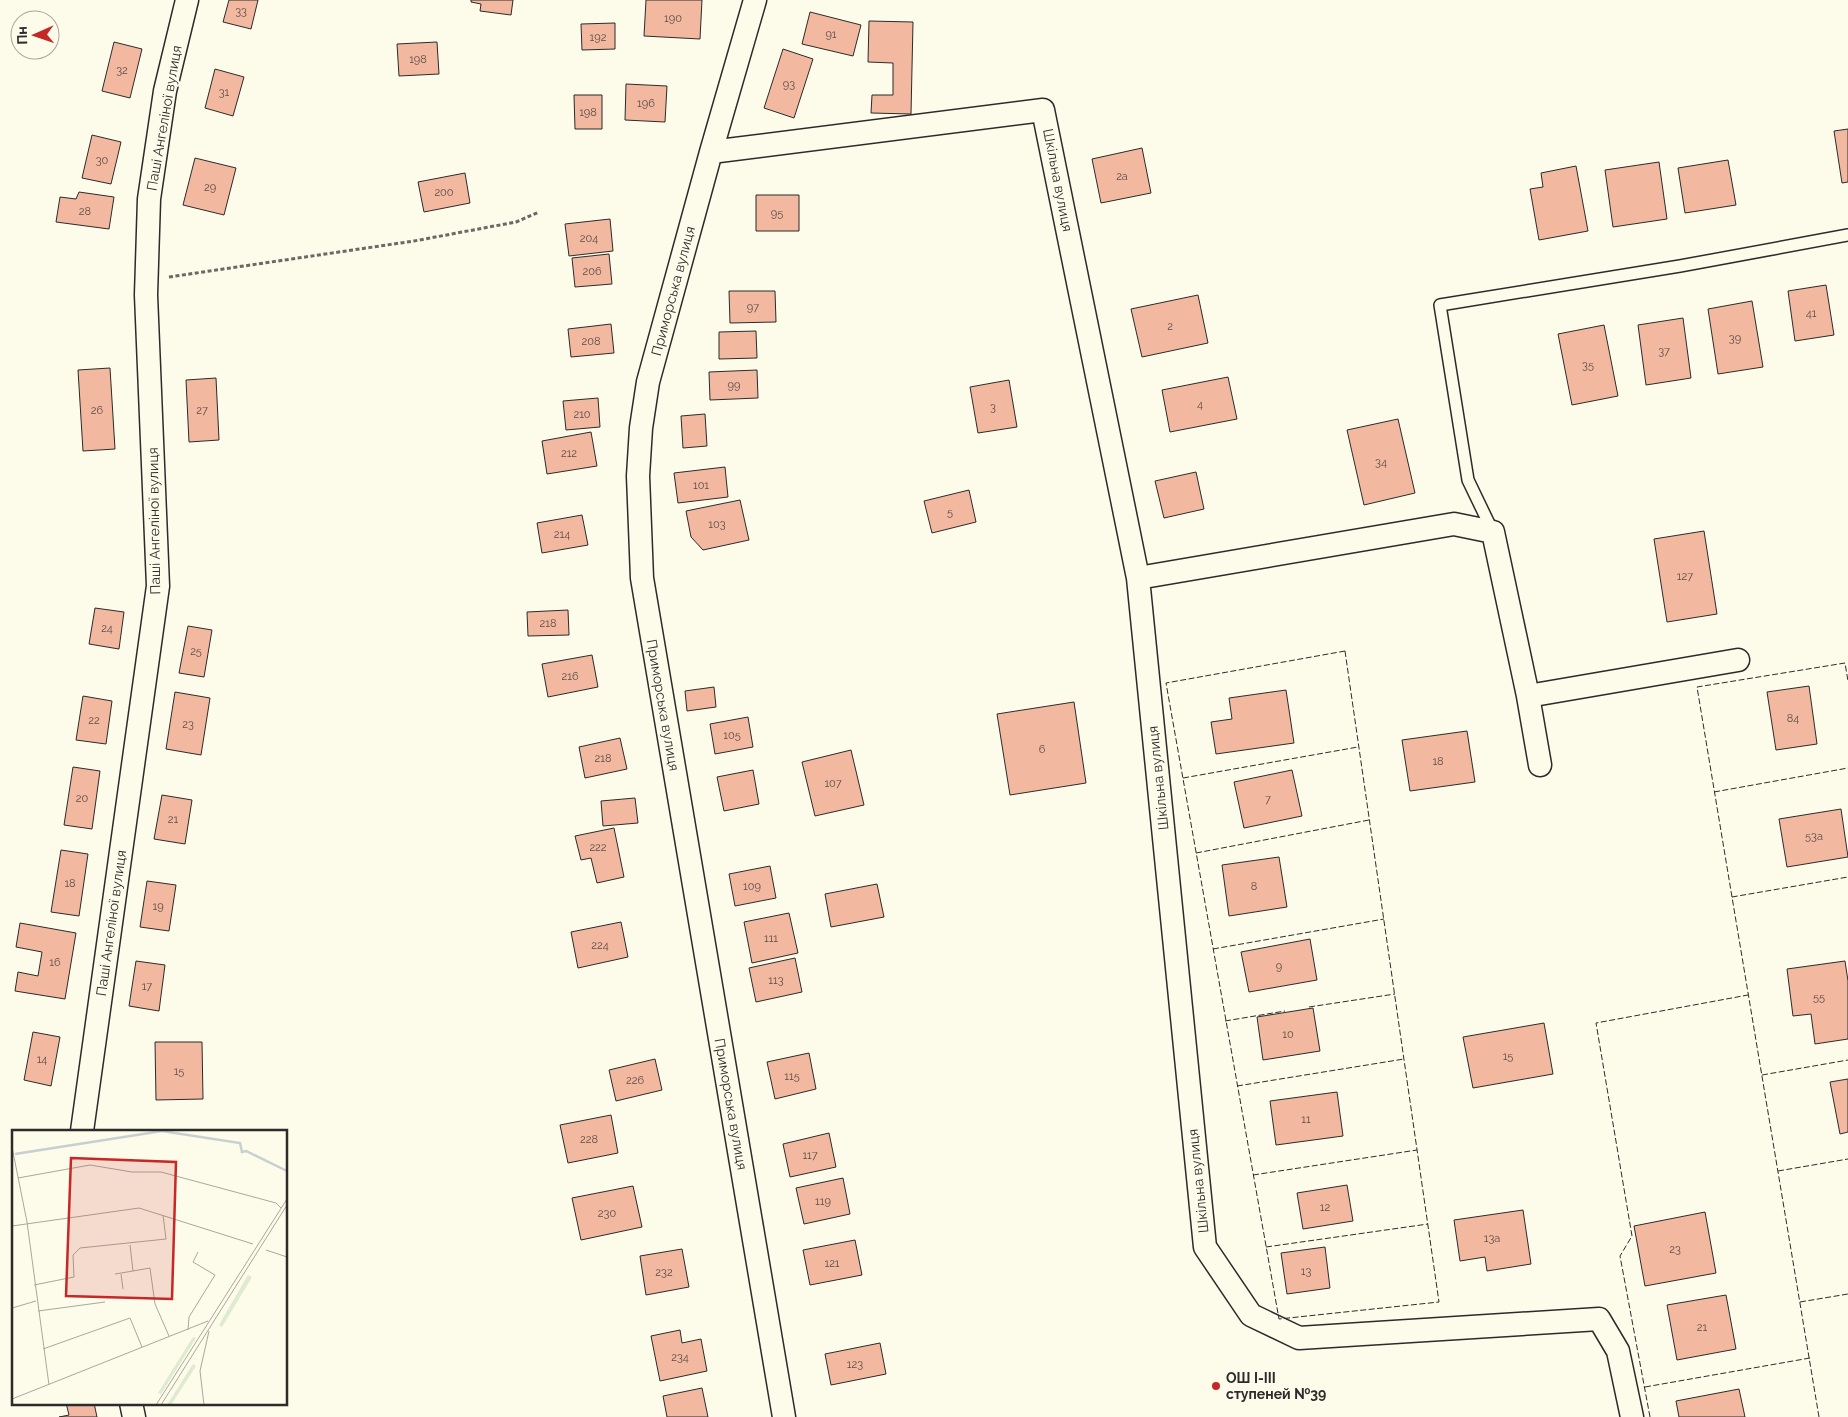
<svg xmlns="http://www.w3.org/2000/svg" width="1848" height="1417" font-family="Raleway,sans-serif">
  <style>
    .building { fill: #f2b8a0; stroke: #2b2b2b }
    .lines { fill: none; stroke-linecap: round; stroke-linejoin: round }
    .lane-casing { stroke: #2b2b2b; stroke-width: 14 }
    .street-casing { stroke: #2b2b2b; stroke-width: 25 }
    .path { stroke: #6a6964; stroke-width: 3; stroke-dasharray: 4 2.5; stroke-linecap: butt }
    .lane { stroke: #fdfbea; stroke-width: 11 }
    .street { stroke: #fdfbea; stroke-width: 22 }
    .fence { stroke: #2b2b2b; stroke-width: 1; stroke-dasharray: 6 2.5; stroke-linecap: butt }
    .poi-dot { fill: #c62828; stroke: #fdfbea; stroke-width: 2 }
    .labels { text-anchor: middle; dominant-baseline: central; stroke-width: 4; stroke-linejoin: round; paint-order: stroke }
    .number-label { font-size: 11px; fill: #5d4e48 }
    .street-label { font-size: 14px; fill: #2b2b2b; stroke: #fdfbea }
    .poi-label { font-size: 14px; font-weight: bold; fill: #2b2b2b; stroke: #fdfbea; text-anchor: start }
    .inset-river { fill: none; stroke: #c7d0d0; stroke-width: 2.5 }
    .inset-road { fill: none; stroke: #a9a89e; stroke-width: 1 }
    .view { fill: #c62828; fill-opacity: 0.15; stroke: #c62828; stroke-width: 2.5 }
    .inset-edge { fill: none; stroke: #2b2b2b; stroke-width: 2.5 }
  </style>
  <rect width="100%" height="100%" fill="#fdfbea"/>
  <path class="building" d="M 229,0 L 258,0 L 251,29 L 223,22 Z
    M 471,0 L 513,0 L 511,15 L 480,11 L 481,4 L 471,2 Z
    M 646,0 L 702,0 L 700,39 L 644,36 Z
    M 810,12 L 861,25 L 853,56 L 802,44 Z
    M 869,21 L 913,22 L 911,114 L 871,113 L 872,95 L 893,95 L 893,63 L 868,62 Z
    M 615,23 L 615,49 L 582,50 L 581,24 Z
    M 114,42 L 142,49 L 130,98 L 102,91 Z
    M 437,42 L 439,74 L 399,76 L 397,44 Z
    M 783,49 L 813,59 L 794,118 L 764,108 Z
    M 215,69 L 244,77 L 233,116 L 205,108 Z
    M 626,84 L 667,86 L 665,122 L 625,120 Z
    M 574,95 L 602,95 L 602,129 L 575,129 Z
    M 1848,129 L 1848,182 L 1842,183 L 1834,131 Z
    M 92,135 L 121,142 L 111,184 L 82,178 Z
    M 1142,148 L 1151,193 L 1101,203 L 1092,159 Z
    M 195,158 L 236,168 L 224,215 L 183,205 Z
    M 1728,160 L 1736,205 L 1685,213 L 1678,168 Z
    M 1659,162 L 1667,219 L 1613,227 L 1605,170 Z
    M 1576,166 L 1588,231 L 1539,240 L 1530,189 L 1543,187 L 1541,173 Z
    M 465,173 L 470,203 L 424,212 L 418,182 Z
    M 79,192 L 114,197 L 109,229 L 56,222 L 60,197 L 76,199 Z
    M 756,195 L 799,195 L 799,231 L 756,231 Z
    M 610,219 L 613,251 L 569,256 L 565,224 Z
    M 609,254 L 612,284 L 575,287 L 572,258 Z
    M 1826,285 L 1834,335 L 1795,341 L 1788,291 Z
    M 729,291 L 775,291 L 776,322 L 730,323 Z
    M 1198,295 L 1208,343 L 1142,357 L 1131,309 Z
    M 1752,301 L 1763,367 L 1718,374 L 1708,309 Z
    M 1683,318 L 1691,378 L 1646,385 L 1638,325 Z
    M 611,324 L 614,353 L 571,357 L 568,329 Z
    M 1604,325 L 1618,396 L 1572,405 L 1558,334 Z
    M 756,331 L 757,358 L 719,359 L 719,332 Z
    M 110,368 L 115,449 L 83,451 L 78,370 Z
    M 757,370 L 758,398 L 710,400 L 709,372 Z
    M 1228,377 L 1237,419 L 1170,432 L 1162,390 Z
    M 216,378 L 219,440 L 189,442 L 186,380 Z
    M 1009,380 L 1017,427 L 978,433 L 970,387 Z
    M 598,398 L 600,427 L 566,430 L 563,401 Z
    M 705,414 L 707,446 L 683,448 L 681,416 Z
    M 1398,419 L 1415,493 L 1364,505 L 1347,430 Z
    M 591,432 L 597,466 L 547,474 L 542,441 Z
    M 725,467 L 728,497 L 678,503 L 674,473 Z
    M 1196,472 L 1204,509 L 1164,518 L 1155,481 Z
    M 969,490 L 976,522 L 932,533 L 924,501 Z
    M 740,500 L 749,540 L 703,550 L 691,537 L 686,511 Z
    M 582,515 L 588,545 L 542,553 L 537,523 Z
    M 1704,531 L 1717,614 L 1667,622 L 1654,539 Z
    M 95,608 L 124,612 L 119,649 L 89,644 Z
    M 568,610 L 569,635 L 528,636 L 527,612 Z
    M 188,626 L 212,630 L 204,677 L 179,673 Z
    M 592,655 L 598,687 L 548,697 L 542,664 Z
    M 1809,686 L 1817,744 L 1776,750 L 1767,692 Z
    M 714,687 L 716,707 L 687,711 L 685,691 Z
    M 1286,690 L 1294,743 L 1216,754 L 1211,722 L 1232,719 L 1229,698 Z
    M 175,692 L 210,698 L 201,755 L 166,749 Z
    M 83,696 L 112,701 L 106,744 L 76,740 Z
    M 1074,702 L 1086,783 L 1010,795 L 997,714 Z
    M 748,717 L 753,747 L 715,754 L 710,724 Z
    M 1467,731 L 1475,782 L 1410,791 L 1402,740 Z
    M 620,738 L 627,769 L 585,778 L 579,747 Z
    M 851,750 L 864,805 L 815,816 L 802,762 Z
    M 73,767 L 100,771 L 92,829 L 64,825 Z
    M 753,770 L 759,804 L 724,811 L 717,777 Z
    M 1292,770 L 1302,816 L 1244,828 L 1234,782 Z
    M 162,795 L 192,800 L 185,844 L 154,839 Z
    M 635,798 L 638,823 L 603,826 L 601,801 Z
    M 1841,809 L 1848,857 L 1787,867 L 1779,819 Z
    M 614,828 L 624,877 L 597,883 L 591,858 L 581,860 L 575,836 Z
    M 61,850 L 88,854 L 79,916 L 51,912 Z
    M 1279,857 L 1287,907 L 1229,916 L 1222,865 Z
    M 770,866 L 776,898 L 735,906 L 729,874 Z
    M 147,881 L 176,885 L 169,931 L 140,927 Z
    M 877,884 L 884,917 L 831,927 L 825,894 Z
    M 789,913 L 798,953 L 752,963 L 744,922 Z
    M 621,922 L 628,957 L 578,968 L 571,932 Z
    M 20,923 L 76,933 L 65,999 L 15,991 L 18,972 L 38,976 L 42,952 L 16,947 Z
    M 1310,939 L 1317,980 L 1249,992 L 1241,952 Z
    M 795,958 L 802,992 L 756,1002 L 749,968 Z
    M 136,961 L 165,965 L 159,1011 L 129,1006 Z
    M 1845,961 L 1848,981 L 1848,1039 L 1815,1044 L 1811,1014 L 1793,1016 L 1787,969 Z
    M 1313,1008 L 1320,1051 L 1263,1060 L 1257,1017 Z
    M 1544,1023 L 1553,1074 L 1473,1088 L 1463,1037 Z
    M 33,1032 L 60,1037 L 51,1086 L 24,1080 Z
    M 155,1042 L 202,1042 L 203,1099 L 156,1100 Z
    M 809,1053 L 816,1089 L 775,1099 L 767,1062 Z
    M 655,1059 L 662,1090 L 616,1101 L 609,1070 Z
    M 1848,1079 L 1848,1132 L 1840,1134 L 1830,1082 Z
    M 1337,1092 L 1343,1136 L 1276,1145 L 1270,1101 Z
    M 611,1115 L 618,1153 L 568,1163 L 560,1125 Z
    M 829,1133 L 836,1167 L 790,1177 L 783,1144 Z
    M 843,1178 L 850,1214 L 804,1224 L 796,1188 Z
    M 1347,1185 L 1353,1221 L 1303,1229 L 1297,1193 Z
    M 633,1186 L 642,1227 L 581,1240 L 572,1198 Z
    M 1523,1210 L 1531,1264 L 1487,1271 L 1485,1257 L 1460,1261 L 1454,1220 Z
    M 1705,1212 L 1716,1273 L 1645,1286 L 1634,1226 Z
    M 855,1240 L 862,1275 L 810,1285 L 803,1250 Z
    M 1325,1247 L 1330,1288 L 1287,1294 L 1281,1253 Z
    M 682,1249 L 689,1287 L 646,1295 L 640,1256 Z
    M 1726,1295 L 1736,1349 L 1677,1360 L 1667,1305 Z
    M 680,1330 L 682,1343 L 701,1339 L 707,1371 L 660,1381 L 651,1336 Z
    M 880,1343 L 886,1374 L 831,1385 L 825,1354 Z
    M 702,1388 L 708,1417 L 667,1417 L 663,1396 Z
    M 1739,1389 L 1745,1417 L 1679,1417 L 1676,1401 Z
    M 66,1403 L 94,1403 L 97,1417 L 59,1417 L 69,1415 Z"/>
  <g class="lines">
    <defs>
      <path id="lane" d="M 1493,532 L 1468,480 L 1440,305 L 1680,266 L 1848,235"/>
      <path id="street" d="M 755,0 L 711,152 L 648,382 L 641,428 L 638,476 L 642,578 L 784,1417
        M 711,152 L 1043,110 L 1138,578 L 1205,1247 L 1251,1315 L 1299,1338 L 1599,1319 L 1618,1351 L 1632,1417
        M 1138,578 L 1454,524 L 1493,532 L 1528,696 L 1540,765
        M 1528,696 L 1738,660
        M 82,1131 L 158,586 L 146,295 L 149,199 L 165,91 L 187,0
        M 131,1403 L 134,1417"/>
    </defs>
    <use href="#lane" class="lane-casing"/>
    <use href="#street" class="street-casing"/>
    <path class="path" d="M 169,277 L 414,241 L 516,222 L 539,212"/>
    <use href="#lane" class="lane"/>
    <use href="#street" class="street"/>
    <path class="fence" d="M 1345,651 L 1439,1302 L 1279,1319 L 1166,683 Z
      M 1183,778 L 1358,747
      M 1714,792 L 1848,768
      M 1196,853 L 1369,820
      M 1732,897 L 1697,687 L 1845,663 L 1848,681
      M 1213,949 L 1384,919
      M 1309,1007 L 1395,994
      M 1225,1021 L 1285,1011
      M 1762,1075 L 1848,1060
      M 1237,1086 L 1404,1059
      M 1778,1171 L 1848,1159
      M 1253,1175 L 1417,1150
      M 1266,1247 L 1428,1224
      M 1800,1302 L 1848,1294
      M 1645,1387 L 1810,1358
      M 1650,1417 L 1620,1256 L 1632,1236 L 1596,1023 L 1748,995
      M 1819,1417 L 1732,897 L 1848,877"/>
  </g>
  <circle class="poi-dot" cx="1216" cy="1386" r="5"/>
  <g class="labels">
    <g class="number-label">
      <text x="241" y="11">33</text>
      <text x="673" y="18">190</text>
      <text x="831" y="34">91</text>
      <text x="598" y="37">192</text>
      <text x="418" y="59">198</text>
      <text x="122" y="70">32</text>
      <text x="789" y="84">93</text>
      <text x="224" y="92">31</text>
      <text x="646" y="103">196</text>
      <text x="588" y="112">198</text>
      <text x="102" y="160">30</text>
      <text x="1122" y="176">2а</text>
      <text x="210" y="187">29</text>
      <text x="444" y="192">200</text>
      <text x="85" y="211">28</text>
      <text x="777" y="213">95</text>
      <text x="589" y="238">204</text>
      <text x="592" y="271">206</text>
      <text x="753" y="307">97</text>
      <text x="1811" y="313">41</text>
      <text x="1170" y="326">2</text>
      <text x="1735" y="338">39</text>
      <text x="591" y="341">208</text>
      <text x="1664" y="351">37</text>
      <text x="1588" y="365">35</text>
      <text x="734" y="385">99</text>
      <text x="1200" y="404">4</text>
      <text x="993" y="407">3</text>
      <text x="97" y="410">26</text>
      <text x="202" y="410">27</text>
      <text x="582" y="414">210</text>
      <text x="569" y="453">212</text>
      <text x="1381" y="462">34</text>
      <text x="701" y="485">101</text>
      <text x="950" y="512">5</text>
      <text x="717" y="524">103</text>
      <text x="562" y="534">214</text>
      <text x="1685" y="576">127</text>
      <text x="548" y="623">218</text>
      <text x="107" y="628">24</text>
      <text x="196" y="651">25</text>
      <text x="570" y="676">216</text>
      <text x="1793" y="718">84</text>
      <text x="94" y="720">22</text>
      <text x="188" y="724">23</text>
      <text x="732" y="735">105</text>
      <text x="1042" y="749">6</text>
      <text x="603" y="758">218</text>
      <text x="1438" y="761">18</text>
      <text x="833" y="783">107</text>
      <text x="82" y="798">20</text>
      <text x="1268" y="799">7</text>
      <text x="173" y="819">21</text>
      <text x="1814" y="836">53а</text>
      <text x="598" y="847">222</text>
      <text x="70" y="883">18</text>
      <text x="752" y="886">109</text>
      <text x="1254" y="886">8</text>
      <text x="158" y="906">19</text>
      <text x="771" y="938">111</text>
      <text x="600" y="945">224</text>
      <text x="55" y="962">16</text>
      <text x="1279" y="966">9</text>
      <text x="776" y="980">113</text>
      <text x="147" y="986">17</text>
      <text x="1819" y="997">55</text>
      <text x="1288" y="1034">10</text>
      <text x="1508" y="1056">15</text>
      <text x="42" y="1059">14</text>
      <text x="179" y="1071">15</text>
      <text x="792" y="1076">115</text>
      <text x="635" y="1080">226</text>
      <text x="1306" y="1119">11</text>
      <text x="589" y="1139">228</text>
      <text x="810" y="1155">117</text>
      <text x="823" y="1201">119</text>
      <text x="1325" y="1207">12</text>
      <text x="607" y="1213">230</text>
      <text x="1492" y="1238">13а</text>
      <text x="1675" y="1249">23</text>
      <text x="832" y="1263">121</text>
      <text x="1306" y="1271">13</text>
      <text x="664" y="1272">232</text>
      <text x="1702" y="1327">21</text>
      <text x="680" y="1357">234</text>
      <text x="855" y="1364">123</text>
    </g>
    <g class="street-label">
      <text transform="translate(164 118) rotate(-80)">Паші Ангеліної вулиця</text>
      <text transform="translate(1058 180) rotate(79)">Шкільна вулиця</text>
      <text transform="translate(673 291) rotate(-75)">Приморська вулиця</text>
      <text transform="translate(154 521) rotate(-91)">Паші Ангеліної вулиця</text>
      <text transform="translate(663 705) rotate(80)">Приморська вулиця</text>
      <text transform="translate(1158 778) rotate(-96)">Шкільна вулиця</text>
      <text transform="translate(111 923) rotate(-82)">Паші Ангеліної вулиця</text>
      <text transform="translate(731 1104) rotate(80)">Приморська вулиця</text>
      <text transform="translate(1198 1181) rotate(-96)">Шкільна вулиця</text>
    </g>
    <g class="poi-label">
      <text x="1226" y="1378">ОШ I-III<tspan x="1226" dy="16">ступеней №39</tspan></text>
    </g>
  </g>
  <g transform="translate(12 1130)">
    <rect width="275" height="275" fill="#fdfbea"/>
    <path d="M 236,145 L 240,147 L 210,197 L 207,195 ZM 181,207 L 184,208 L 149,264 L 146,263 ZM 181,234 L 184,236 L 159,275 L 155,275 Z" fill="#deebd1"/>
    <path class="inset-river" d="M 3,24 L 150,1 L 228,13 L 230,22 L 234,21 L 275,41"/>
    <path class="inset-road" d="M 0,17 L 15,92 L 37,255M 6,48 L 78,35 L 120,42 L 149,42 L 264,73 L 269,78M 0,96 L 127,78 L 241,114M 254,120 L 275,127M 121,141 L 138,138 L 143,174 L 157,206M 103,144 L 121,141 L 118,115M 109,144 L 111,159M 22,155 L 62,147 L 61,125 L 68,118 L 154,109 L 151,85M 0,178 L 24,171M 26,181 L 93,172M 176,200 L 177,187 L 203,145 L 181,132 L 186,122M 31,219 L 118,188 L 130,217M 0,269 L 196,191M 144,275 L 275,69M 149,275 L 275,75M 192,275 L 188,241 L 197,201"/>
    <path class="view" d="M 59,28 L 164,32 L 160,169 L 54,166 Z"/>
    <rect width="275" height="275" class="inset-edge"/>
  </g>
  <g transform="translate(35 35) rotate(268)"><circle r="24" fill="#fdfbea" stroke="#a9a89e"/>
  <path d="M0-4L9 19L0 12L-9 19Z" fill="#c62828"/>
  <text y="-8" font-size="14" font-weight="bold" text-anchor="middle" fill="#2b2b2b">Пн</text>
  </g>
</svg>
